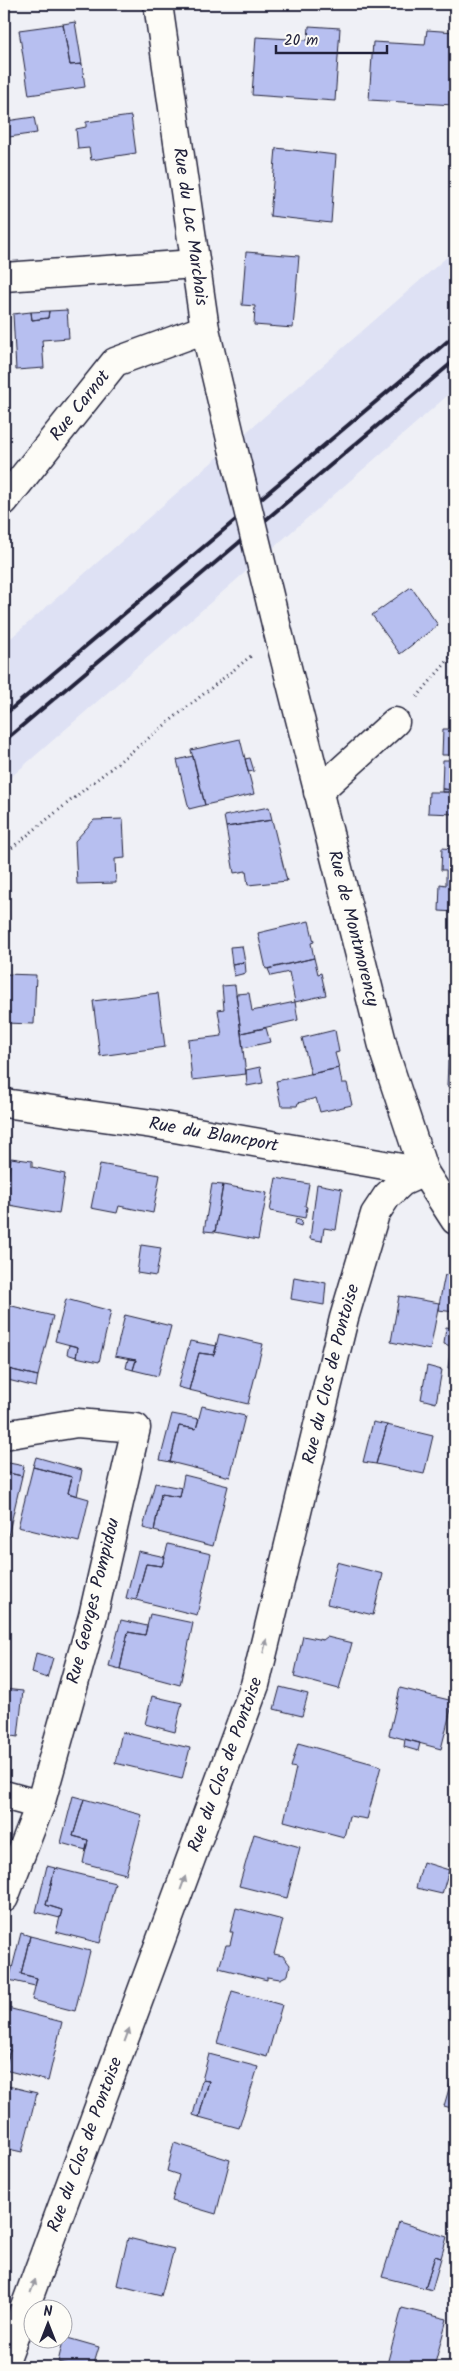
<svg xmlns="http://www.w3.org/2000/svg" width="459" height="2371" font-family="Kalam,sans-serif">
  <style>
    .built { fill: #dee1f4 }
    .building { fill: #b7bff0; stroke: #22223b }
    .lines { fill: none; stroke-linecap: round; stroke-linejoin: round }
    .minor-casing { stroke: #22223b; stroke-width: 31 }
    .path { stroke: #22223b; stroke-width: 3; stroke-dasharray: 1 4; stroke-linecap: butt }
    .minor { stroke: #fdfcf7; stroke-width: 28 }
    .rail { stroke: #22223b; stroke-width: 4 }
    .minor-bridge-casing { stroke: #22223b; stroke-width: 31; stroke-linecap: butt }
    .minor-bridge { stroke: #fdfcf7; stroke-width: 28 }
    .oneway { fill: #9a9aa2 }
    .labels { text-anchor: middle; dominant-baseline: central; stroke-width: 5; stroke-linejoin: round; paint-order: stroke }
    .street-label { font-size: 18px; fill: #22223b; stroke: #fdfcf7 }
  </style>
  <rect width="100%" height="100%" fill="#eff0f6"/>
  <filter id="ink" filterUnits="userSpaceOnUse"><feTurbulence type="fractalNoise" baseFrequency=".02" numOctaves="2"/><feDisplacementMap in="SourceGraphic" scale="10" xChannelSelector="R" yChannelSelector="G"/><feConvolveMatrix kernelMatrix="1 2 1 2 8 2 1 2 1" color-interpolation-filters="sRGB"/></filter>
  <g filter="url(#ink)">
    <path class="built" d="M 455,250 L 455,389 L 4,783 L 4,644 Z"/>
    <path class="building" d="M 75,22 L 82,64 L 70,65 L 63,24 Z
      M 63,24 L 70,65 L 82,64 L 85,87 L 29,95 L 19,30 Z
      M 309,26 L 340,28 L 335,101 L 252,95 L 256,37 L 308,40 Z
      M 427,30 L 455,32 L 454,105 L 369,100 L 373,42 L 425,45 Z
      M 131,116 L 136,153 L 91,160 L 89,148 L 78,149 L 76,129 L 86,127 L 86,122 Z
      M 34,117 L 37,133 L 9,137 L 6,121 Z
      M 276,148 L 336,155 L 331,223 L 270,216 Z
      M 246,252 L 299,256 L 293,328 L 254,325 L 255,306 L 242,305 Z
      M 67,310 L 69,338 L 42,340 L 44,368 L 16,370 L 13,314 L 31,312 L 32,320 L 48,318 L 49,311 Z
      M 49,311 L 48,318 L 32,320 L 31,312 Z
      M 411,587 L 438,625 L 400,654 L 372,615 Z
      M 452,708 L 455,708 L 455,755 L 442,755 L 443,729 L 451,729 Z
      M 240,739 L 254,794 L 205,805 L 191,750 Z
      M 193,756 L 205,805 L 189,809 L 177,760 Z
      M 250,758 L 254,771 L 248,772 L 245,759 Z
      M 443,760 L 455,760 L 455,790 L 442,789 Z
      M 442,789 L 455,790 L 455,792 L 442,792 Z
      M 429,792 L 455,792 L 455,814 L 428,813 Z
      M 269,807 L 272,820 L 226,827 L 224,816 Z
      M 123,819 L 125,858 L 115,859 L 116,883 L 77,884 L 75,841 L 94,820 Z
      M 272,820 L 287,881 L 248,885 L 246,871 L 234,873 L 226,827 Z
      M 442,848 L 455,849 L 455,912 L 439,911 L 440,884 L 446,885 L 446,870 L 441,870 Z
      M 309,921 L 314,942 L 311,943 L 314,958 L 266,969 L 258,933 Z
      M 242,946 L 245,962 L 232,964 L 230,947 Z
      M 314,958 L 318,974 L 321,973 L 326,995 L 295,1002 L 289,972 L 271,976 L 268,969 Z
      M 245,962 L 246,973 L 234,976 L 232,964 Z
      M 4,974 L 36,975 L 34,1024 L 4,1023 Z
      M 235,985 L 246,1074 L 192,1080 L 188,1040 L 222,1036 L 218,1010 L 224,1009 L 222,986 Z
      M 158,993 L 165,1047 L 100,1056 L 93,1001 Z
      M 249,993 L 252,1011 L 295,1002 L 298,1020 L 241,1033 L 236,994 Z
      M 266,1028 L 270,1042 L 243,1048 L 241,1033 Z
      M 335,1030 L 339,1052 L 335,1053 L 339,1068 L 311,1074 L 302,1038 Z
      M 448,1061 L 455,1062 L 455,1087 L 447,1086 Z
      M 260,1067 L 263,1083 L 247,1086 L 246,1070 Z
      M 339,1068 L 342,1083 L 347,1083 L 352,1105 L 320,1112 L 316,1098 L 298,1103 L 297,1106 L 281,1106 L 276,1081 Z
      M 11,1158 L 32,1161 L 32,1167 L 65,1174 L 59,1214 L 4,1204 Z
      M 100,1164 L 160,1175 L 153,1213 L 119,1206 L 117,1213 L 91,1208 Z
      M 276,1178 L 309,1184 L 305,1206 L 307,1207 L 305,1218 L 270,1211 Z
      M 212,1184 L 223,1185 L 215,1232 L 204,1231 Z
      M 317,1184 L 342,1189 L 336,1230 L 324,1228 L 322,1241 L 310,1239 Z
      M 223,1185 L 267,1193 L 258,1240 L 215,1232 Z
      M 296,1219 L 302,1221 L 301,1226 L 295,1224 Z
      M 141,1245 L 161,1248 L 156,1276 L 137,1273 Z
      M 445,1274 L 455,1277 L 455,1312 L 438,1310 Z
      M 294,1277 L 326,1283 L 324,1305 L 291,1299 Z
      M 399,1296 L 439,1303 L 430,1350 L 391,1342 Z
      M 66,1299 L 111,1311 L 99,1362 L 76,1357 L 78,1347 L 55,1341 Z
      M 4,1304 L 53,1316 L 38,1376 L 4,1368 L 6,1351 L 4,1350 Z
      M 125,1315 L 171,1326 L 158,1376 L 133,1370 L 136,1360 L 115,1356 Z
      M 455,1319 L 455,1369 L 448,1368 L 451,1346 L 444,1344 L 446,1327 L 453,1328 Z
      M 219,1334 L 263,1344 L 248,1404 L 189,1390 L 199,1353 L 214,1355 Z
      M 190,1341 L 217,1346 L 214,1355 L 199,1353 L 189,1390 L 178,1387 Z
      M 69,1345 L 78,1347 L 76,1357 L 67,1354 Z
      M 128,1359 L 136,1360 L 133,1370 L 126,1368 Z
      M 427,1366 L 442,1370 L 436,1403 L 421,1399 Z
      M 4,1368 L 38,1376 L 36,1387 L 4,1379 Z
      M 202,1406 L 245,1416 L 230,1477 L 170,1462 L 179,1426 L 196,1429 Z
      M 172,1414 L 199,1419 L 196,1429 L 179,1426 L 170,1462 L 160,1460 Z
      M 373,1422 L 387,1425 L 376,1464 L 363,1462 Z
      M 387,1425 L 433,1436 L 424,1474 L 376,1464 Z
      M 36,1457 L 82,1470 L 77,1496 L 68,1493 L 72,1477 L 33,1467 Z
      M 4,1462 L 24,1466 L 22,1476 L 4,1472 Z
      M 33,1467 L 72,1477 L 68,1493 L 89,1499 L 79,1542 L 18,1527 Z
      M 4,1472 L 22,1476 L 8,1536 L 4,1535 Z
      M 184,1475 L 228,1486 L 213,1546 L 154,1531 L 161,1494 L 180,1497 Z
      M 155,1483 L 182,1488 L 180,1497 L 161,1494 L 154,1531 L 143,1528 Z
      M 168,1544 L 211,1554 L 197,1615 L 136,1600 L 146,1564 L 162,1566 Z
      M 138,1551 L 165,1557 L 162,1566 L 146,1564 L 136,1600 L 126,1598 Z
      M 337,1562 L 383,1574 L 373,1615 L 327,1604 Z
      M 150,1614 L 193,1623 L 180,1685 L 120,1669 L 128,1632 L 145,1635 Z
      M 121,1620 L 147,1626 L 145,1635 L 128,1632 L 120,1669 L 109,1666 Z
      M 303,1636 L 323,1640 L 327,1637 L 352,1643 L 339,1689 L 294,1677 Z
      M 36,1653 L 53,1658 L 47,1678 L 32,1673 Z
      M 280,1687 L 308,1694 L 302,1716 L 274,1709 Z
      M 400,1688 L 453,1701 L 441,1749 L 389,1735 Z
      M 4,1689 L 23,1691 L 18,1737 L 4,1735 Z
      M 152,1696 L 182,1703 L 175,1732 L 145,1724 Z
      M 122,1732 L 190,1748 L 182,1779 L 115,1763 Z
      M 405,1739 L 420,1743 L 418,1751 L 404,1747 Z
      M 298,1743 L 381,1766 L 367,1819 L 349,1816 L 344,1837 L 284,1821 L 296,1768 L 291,1767 Z
      M 73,1796 L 84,1799 L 73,1836 L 88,1840 L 86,1850 L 61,1843 Z
      M 84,1799 L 142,1815 L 126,1874 L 83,1863 L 88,1840 L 73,1836 Z
      M 254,1834 L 300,1847 L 287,1898 L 239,1886 Z
      M 423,1862 L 449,1870 L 442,1894 L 416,1888 Z
      M 47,1866 L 55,1868 L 46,1905 L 62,1910 L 60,1918 L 36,1912 Z
      M 55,1868 L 115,1883 L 100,1943 L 56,1932 L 62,1910 L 46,1905 Z
      M 236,1908 L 283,1920 L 274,1954 L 283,1956 L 290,1965 L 288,1975 L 280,1979 L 267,1977 L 267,1980 L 219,1968 L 226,1945 L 230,1945 L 233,1932 L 230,1932 Z
      M 21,1933 L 30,1936 L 21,1974 L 37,1978 L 35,1986 L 9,1980 Z
      M 30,1936 L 90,1951 L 75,2011 L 32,2000 L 37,1978 L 21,1974 Z
      M 232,1991 L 282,2005 L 267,2057 L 217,2043 Z
      M 4,2007 L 62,2022 L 48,2081 L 5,2070 L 10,2050 L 4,2048 Z
      M 4,2048 L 10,2050 L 8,2058 L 4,2057 Z
      M 209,2054 L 258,2067 L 239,2128 L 199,2117 L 209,2081 L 202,2080 Z
      M 455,2068 L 455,2109 L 444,2106 Z
      M 202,2080 L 209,2081 L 199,2117 L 193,2115 Z
      M 4,2085 L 37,2093 L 22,2152 L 4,2148 Z
      M 174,2143 L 230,2160 L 216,2214 L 172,2201 L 179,2175 L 167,2171 Z
      M 399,2222 L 447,2237 L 441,2258 L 435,2256 L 425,2288 L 382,2277 Z
      M 128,2238 L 174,2249 L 161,2296 L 117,2285 Z
      M 435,2256 L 441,2258 L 432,2290 L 425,2288 Z
      M 402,2308 L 447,2319 L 434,2367 L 401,2367 L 387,2364 Z
      M 64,2337 L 99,2347 L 93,2367 L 77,2367 L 58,2362 Z
      M 387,2364 L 401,2367 L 386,2367 Z"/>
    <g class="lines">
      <defs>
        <g id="minor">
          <path id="s1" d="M 158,4 L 205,329 L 233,448"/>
          <path d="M 4,277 L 195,264"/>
          <path id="s2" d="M 4,501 L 115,362 L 205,329"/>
          <path id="s3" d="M 277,628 L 385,1054 L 424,1172 L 455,1220"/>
          <path d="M 318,792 L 395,722"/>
          <path id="s4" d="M 4,1103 L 152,1124 L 424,1172"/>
          <path d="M 4,1435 L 77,1423 L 136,1428 L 93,1616 L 40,1805 L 4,1898"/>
          <path d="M 4,1795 L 40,1805"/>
          <path id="s5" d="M 4,2364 L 255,1685 L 344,1318 L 375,1214 L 387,1196 L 402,1182 L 424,1172"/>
        </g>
      </defs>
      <use href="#minor" class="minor-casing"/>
      <path class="path" d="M 417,697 L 455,652
        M 4,854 L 251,656"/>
      <use href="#minor" class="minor"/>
      <path class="rail" d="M 4,715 L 455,335
        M 4,741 L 455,360"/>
      <defs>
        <path id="minor-bridge" d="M 233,448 L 277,628"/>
      </defs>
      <use href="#minor-bridge" class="minor-bridge-casing"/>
      <use href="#minor-bridge" class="minor-bridge"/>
    </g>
    <defs><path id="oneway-solid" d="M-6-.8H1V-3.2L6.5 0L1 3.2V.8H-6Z" transform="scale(1.25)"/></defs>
    <g class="oneway">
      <use href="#oneway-solid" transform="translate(265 1646) rotate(-76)"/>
      <use href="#oneway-solid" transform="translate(183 1883) rotate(-70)"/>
      <use href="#oneway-solid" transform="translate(127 2035) rotate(-70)"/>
      <use href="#oneway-solid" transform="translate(33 2286) rotate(-70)"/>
    </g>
  </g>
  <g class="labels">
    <g class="street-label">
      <text stroke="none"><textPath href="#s1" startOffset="225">Rue du Lac Marchais</textPath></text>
      <text stroke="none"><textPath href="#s2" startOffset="122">Rue Carnot</textPath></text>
      <text stroke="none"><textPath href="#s3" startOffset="310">Rue de Montmorency</textPath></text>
      <text stroke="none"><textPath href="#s4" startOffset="212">Rue du Blancport</textPath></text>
      <text stroke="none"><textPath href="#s5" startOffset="1044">Rue du Clos de Pontoise</textPath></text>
      <text transform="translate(94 1601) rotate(-76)">Rue Georges Pompidou</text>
      <text stroke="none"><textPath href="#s5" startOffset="639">Rue du Clos de Pontoise</textPath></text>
      <text stroke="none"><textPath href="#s5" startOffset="234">Rue du Clos de Pontoise</textPath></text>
    </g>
  </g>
  <rect width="459" height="2371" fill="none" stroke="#fdfcf7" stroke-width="20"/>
  <rect x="10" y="10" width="439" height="2351" fill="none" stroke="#22223b" stroke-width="2" filter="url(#ink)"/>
  <g transform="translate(48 2324)"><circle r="24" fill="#fdfcf7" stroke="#a5a5ac"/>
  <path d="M0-4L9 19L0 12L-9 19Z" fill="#22223b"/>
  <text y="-8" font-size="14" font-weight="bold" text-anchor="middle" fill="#22223b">N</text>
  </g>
  <path d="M276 45v8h111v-8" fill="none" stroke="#22223b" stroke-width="2.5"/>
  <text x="284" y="45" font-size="15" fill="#22223b" stroke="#fdfcf7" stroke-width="4" paint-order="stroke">20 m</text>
</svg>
